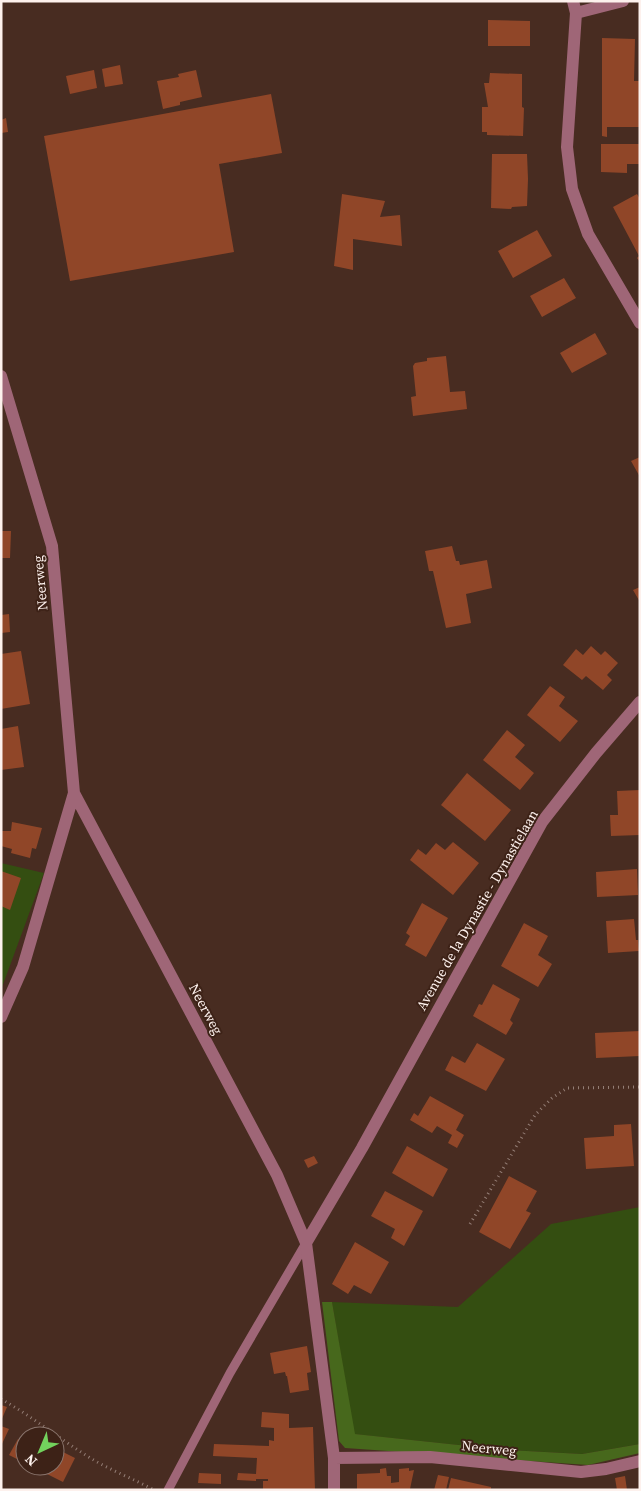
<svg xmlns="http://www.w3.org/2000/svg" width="641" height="1491" font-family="'Source Serif 4',serif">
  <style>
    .green { fill: #344e11 }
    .forest { fill: #47681c }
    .building { fill: #904628 }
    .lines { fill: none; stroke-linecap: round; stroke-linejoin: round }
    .path { stroke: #947e76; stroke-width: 3; stroke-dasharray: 1 4; stroke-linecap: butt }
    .service { stroke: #9f6677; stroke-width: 9 }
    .minor { stroke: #9f6677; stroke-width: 12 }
    .labels { text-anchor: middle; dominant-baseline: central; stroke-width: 4; stroke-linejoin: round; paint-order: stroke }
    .street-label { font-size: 14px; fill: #fdf1ed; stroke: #3d2217 }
  </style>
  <rect width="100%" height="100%" fill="#482c21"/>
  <path class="green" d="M 1,863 L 44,873 L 1,990 Z
    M 640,1207 L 640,1444 L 582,1454 L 506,1450 L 354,1434 L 332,1302 L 458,1307 L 551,1224 Z"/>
  <path class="forest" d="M 322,1302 L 332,1302 L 355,1434 L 506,1450 L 582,1454 L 640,1444 L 640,1453 L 588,1465 L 345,1448 L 339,1441 Z"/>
  <path class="building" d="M 488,20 L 530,21 L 530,46 L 488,46 Z
    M 602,38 L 635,39 L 634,81 L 640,81 L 640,127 L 607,127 L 607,137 L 602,136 Z
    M 120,65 L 123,84 L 105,87 L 102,69 Z
    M 94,70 L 97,88 L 70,94 L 66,76 Z
    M 196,70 L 202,97 L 180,102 L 180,105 L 163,109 L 157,81 L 179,77 L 178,74 Z
    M 490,73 L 522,74 L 522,107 L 524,108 L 523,136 L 487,135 L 487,132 L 482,132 L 482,107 L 488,107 L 484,83 L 489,83 Z
    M 271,94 L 282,153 L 219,164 L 234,252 L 70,281 L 44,136 Z
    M 6,118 L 8,132 L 1,133 L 1,120 Z
    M 601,144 L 640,144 L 640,164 L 627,164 L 627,173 L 601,172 Z
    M 492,154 L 527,154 L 528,179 L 527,206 L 512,207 L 511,209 L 491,208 Z
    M 342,194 L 385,201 L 380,217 L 400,215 L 402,246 L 353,239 L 353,270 L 334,266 Z
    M 637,194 L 640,199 L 640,262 L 637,258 L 639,256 L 613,207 Z
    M 537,230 L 552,256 L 513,278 L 498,251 Z
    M 564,278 L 576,298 L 542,317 L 530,296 Z
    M 595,333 L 607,354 L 572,373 L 560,353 Z
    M 446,356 L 450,392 L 465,391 L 467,409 L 413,416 L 411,397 L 416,396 L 413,366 L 415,363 L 427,361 L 427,358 Z
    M 640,457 L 640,477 L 631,461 Z
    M 1,531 L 11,531 L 10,558 L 1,558 Z
    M 452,546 L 456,561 L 459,561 L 460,565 L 487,560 L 492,588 L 466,594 L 471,623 L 446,628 L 433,571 L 429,571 L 425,551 Z
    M 640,587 L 640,602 L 633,590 Z
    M 9,614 L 10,632 L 1,633 L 1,615 Z
    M 591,646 L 601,655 L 605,651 L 618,663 L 607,675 L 612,680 L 603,690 L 586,676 L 582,680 L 563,665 L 576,649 L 583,655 Z
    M 21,651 L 30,704 L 1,709 L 1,654 Z
    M 550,686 L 565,697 L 559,706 L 578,721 L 560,742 L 527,715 Z
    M 18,726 L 24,767 L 1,770 L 1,729 Z
    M 507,730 L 525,745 L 515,757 L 534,773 L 520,790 L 483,760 Z
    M 467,773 L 511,810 L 485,841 L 441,805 Z
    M 640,790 L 640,835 L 611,836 L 610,815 L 618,815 L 617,791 Z
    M 12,822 L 42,828 L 36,849 L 32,848 L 30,858 L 11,853 L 12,849 L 1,846 L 1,831 L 11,831 Z
    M 453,842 L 479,863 L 453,895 L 410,860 L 418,849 L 426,855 L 436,843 L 445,850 Z
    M 637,869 L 638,895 L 597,897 L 596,872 Z
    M 1,871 L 21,878 L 10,910 L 1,906 Z
    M 422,903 L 448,918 L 426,957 L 405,945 L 410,936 L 406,933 Z
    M 634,919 L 636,940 L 638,940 L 639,951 L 608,953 L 606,921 Z
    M 524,923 L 548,936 L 538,955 L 552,964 L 538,987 L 501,966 Z
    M 493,984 L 520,999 L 510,1020 L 513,1023 L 506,1035 L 473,1016 L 479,1004 L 482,1005 Z
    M 640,1031 L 640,1056 L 596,1058 L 595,1033 Z
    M 477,1043 L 505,1059 L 486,1091 L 445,1070 L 452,1056 L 465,1063 Z
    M 430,1096 L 464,1115 L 456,1130 L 464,1135 L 457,1148 L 448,1143 L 452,1135 L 437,1126 L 432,1133 L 410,1120 L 414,1113 L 418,1116 Z
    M 631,1124 L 634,1166 L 586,1169 L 584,1138 L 614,1136 L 614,1125 Z
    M 407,1146 L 448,1169 L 433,1197 L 392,1173 Z
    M 314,1156 L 318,1163 L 308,1168 L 304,1160 Z
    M 509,1176 L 537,1191 L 526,1211 L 531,1213 L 510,1249 L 479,1232 Z
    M 385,1191 L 423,1211 L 404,1246 L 391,1238 L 395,1229 L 371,1216 Z
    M 355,1242 L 389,1262 L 371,1294 L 354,1285 L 348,1294 L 332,1284 Z
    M 307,1346 L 311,1372 L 307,1373 L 309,1390 L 290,1393 L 287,1376 L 286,1376 L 285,1372 L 274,1374 L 270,1353 Z
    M 1,1405 L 7,1407 L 1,1421 Z
    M 262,1412 L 289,1414 L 289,1428 L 313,1427 L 315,1490 L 263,1490 L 263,1481 L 268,1481 L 268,1479 L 256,1479 L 256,1481 L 237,1480 L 238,1473 L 256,1474 L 257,1458 L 213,1456 L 214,1444 L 269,1446 L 269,1440 L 274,1441 L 274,1428 L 261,1427 Z
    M 1,1426 L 9,1429 L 1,1446 Z
    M 18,1439 L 25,1443 L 25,1463 L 9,1455 Z
    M 55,1448 L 75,1458 L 63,1482 L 31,1466 L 55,1466 Z
    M 386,1468 L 387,1476 L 391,1476 L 391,1483 L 399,1482 L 399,1469 L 409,1468 L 409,1471 L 414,1470 L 410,1489 L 357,1490 L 357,1474 L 380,1473 L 380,1469 Z
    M 199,1473 L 221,1474 L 221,1484 L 198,1483 Z
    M 438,1475 L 449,1477 L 446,1490 L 434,1490 Z
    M 625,1476 L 627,1490 L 617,1490 L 615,1478 Z
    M 451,1478 L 491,1487 L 491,1490 L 448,1490 Z"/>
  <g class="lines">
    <path class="path" d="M 470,1224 L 535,1115 L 552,1098 L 567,1088 L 640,1087
      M 1,1399 C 33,1417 61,1440 92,1459 C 112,1471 134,1479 154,1490"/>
    <path class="service" d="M 168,1490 L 230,1373 L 306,1243"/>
    <path class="minor" d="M 573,1 L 576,13 L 567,147 L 572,189 L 588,234 L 640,323
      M 576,13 L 623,1
      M 1,376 L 52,546 L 74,793 L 277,1175 L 306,1243 L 334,1458 L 334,1490
      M 1,1017 L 23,967 L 74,793
      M 306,1243 L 362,1148 L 542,822 L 596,753 L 640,702
      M 334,1458 L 430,1457 L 581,1472 L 606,1469 L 640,1461"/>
  </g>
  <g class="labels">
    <g class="street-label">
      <text transform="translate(40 583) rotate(-95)">Neerweg</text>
      <text transform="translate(477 910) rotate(-60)">Avenue de la Dynastie - Dynastielaan</text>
      <text transform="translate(206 1009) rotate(62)">Neerweg</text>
      <text transform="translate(489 1448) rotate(6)">Neerweg</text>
    </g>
  </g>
  <rect width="641" height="1491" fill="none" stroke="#fdf1ed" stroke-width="5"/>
  <g transform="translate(40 1451) rotate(224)"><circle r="24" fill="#3d2217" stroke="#8a756d"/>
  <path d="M0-4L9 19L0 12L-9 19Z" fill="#73d25d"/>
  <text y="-8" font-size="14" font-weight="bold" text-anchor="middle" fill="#fdf1ed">N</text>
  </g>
</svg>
